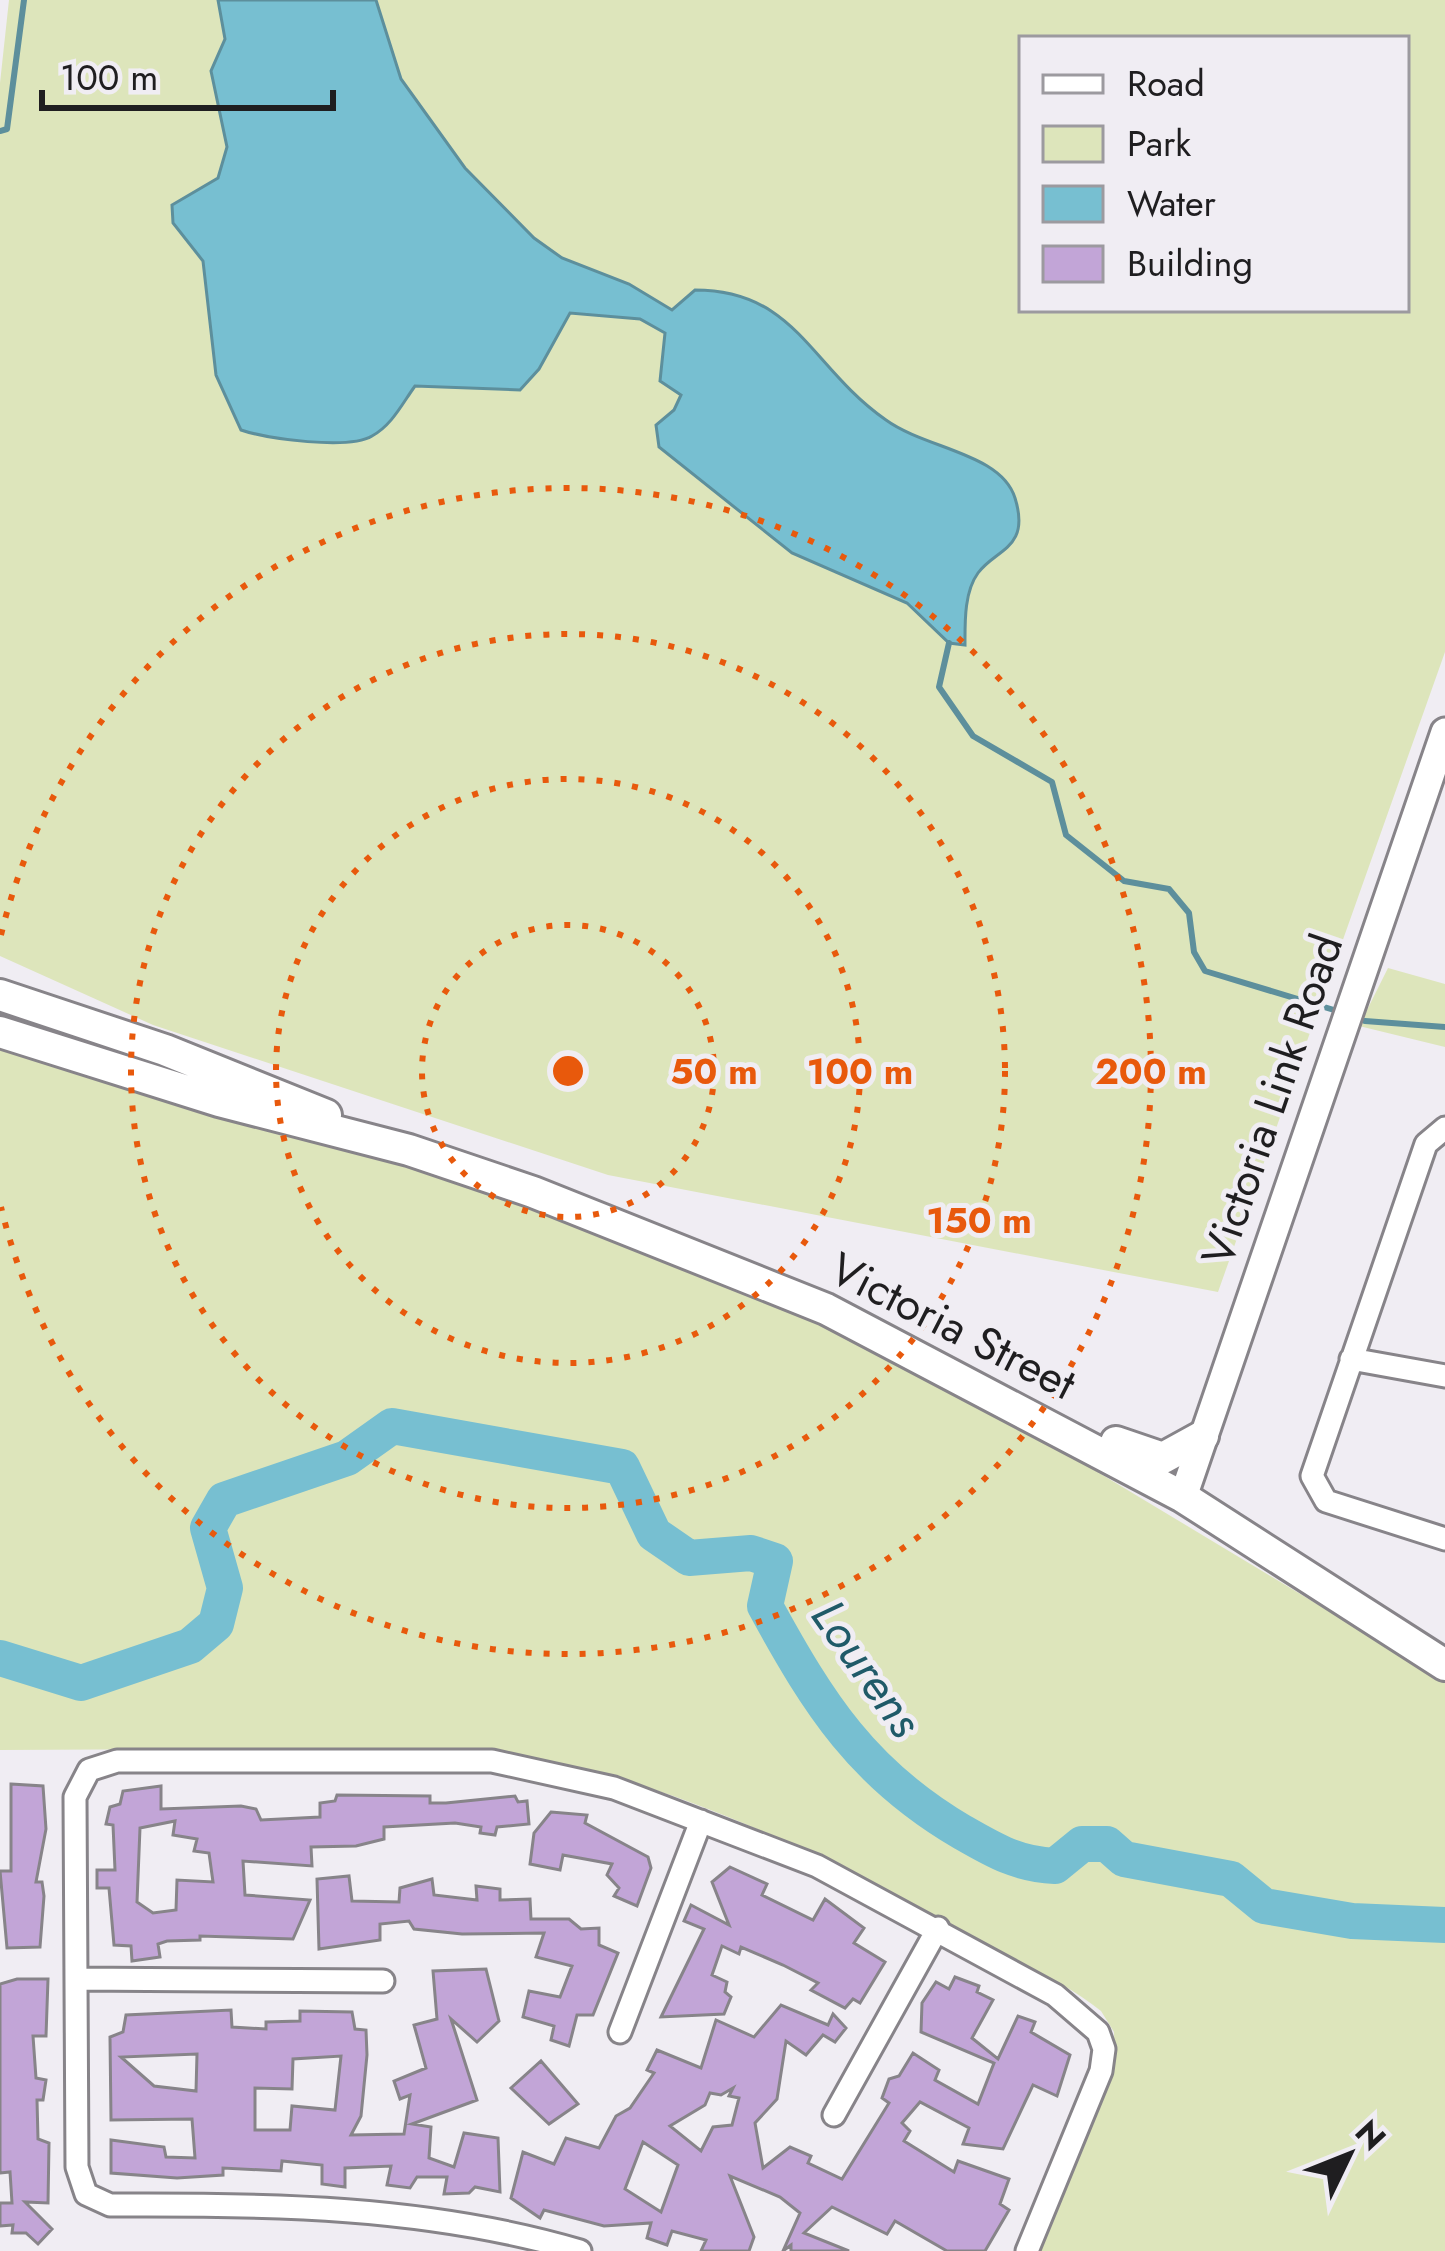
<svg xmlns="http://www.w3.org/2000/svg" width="1445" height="2251" font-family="Jost,sans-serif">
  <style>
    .green { fill: #dde5bb; fill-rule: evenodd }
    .water { fill: #77bfd1; stroke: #5d8f9c; stroke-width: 3 }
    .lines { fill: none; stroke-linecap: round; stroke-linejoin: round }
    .stream { stroke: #5d8f9c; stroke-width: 6 }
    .river { stroke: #77bfd1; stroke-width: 36 }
    .building { fill: #c2a5d7; stroke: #878489; stroke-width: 3; fill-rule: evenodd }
    .minor-casing { stroke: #878489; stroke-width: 27 }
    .tertiary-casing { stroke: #878489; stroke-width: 33 }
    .secondary-casing { stroke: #878489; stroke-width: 36 }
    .minor { stroke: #fff; stroke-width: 21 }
    .tertiary { stroke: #fff; stroke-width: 27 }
    .secondary { stroke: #fff; stroke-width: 30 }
    .ring { fill: none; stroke: #e8590c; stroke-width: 6; stroke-dasharray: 6 12 }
    .labels { text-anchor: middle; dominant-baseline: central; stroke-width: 10; stroke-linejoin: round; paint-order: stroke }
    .street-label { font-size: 45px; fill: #1f1e20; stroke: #f0edf3 }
    .water-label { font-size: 48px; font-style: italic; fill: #1f5a68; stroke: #f0edf3 }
    .centre { fill: #e8590c; stroke: #f0edf3; stroke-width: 6 }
    .ring-label { font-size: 36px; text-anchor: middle; font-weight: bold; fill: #e8590c; stroke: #f0edf3; stroke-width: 10; stroke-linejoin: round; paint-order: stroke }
  </style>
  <rect width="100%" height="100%" fill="#f0edf3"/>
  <path class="green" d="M 9,0 L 1445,0 L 1445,652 L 1218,1292 L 608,1175 L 153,1025 L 0,956 L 0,83 ZM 1022,39 L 1406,39 L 1406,309 L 1022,309 Z
    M 1388,968 L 1445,984 L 1445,1047 L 1359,1026 Z
    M 0,1045 L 311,1131 L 553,1209 L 789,1304 L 933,1373 L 1445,1681 L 1445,2251 L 1039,2251 L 1115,2064 L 1114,2032 L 1101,2011 C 1064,1981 1015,1961 973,1938 C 811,1848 636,1760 449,1748 L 0,1750 Z"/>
  <path class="water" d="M 218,0 L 376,0 L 401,79 L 465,168 L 534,238 L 562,258 L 629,284 L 672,310 L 695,290 C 796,290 810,367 886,420 C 926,449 1001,453 1015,498 C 1031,549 995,549 978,573 C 964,592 965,623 965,645 L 949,643 L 907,603 L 792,553 L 659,447 L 656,425 L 674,410 L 681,395 L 660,381 L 665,333 L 640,319 L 570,313 L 539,369 L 520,390 L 415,386 C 402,404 392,425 372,436 C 349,450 267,439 241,430 L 216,375 L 203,261 L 173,223 L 172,205 L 218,178 L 227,147 L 211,71 L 225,39 Z"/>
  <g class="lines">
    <path class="stream" d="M 0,131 L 7,129 L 24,0
      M 949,643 L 939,687 L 973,736 L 1052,782 L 1066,835 L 1124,881 L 1169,889 L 1189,913 L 1194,952 L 1205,971 L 1334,1010
      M 1365,1021 L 1445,1027"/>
    <path class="river" d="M 0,1658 L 81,1683 L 190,1646 L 216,1624 L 225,1588 L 208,1528 L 224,1500 L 347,1458 L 392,1426 L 622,1467 L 654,1534 L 689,1558 L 751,1553 L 775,1561 L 765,1606 C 819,1705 863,1774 962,1832 C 995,1851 1017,1864 1055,1866 L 1082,1844 L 1107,1844 L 1124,1859 L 1231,1879 L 1264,1906 L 1352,1921 L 1445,1925"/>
  </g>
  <path class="building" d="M 11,1784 L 43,1786 L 46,1829 L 36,1882 L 42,1882 L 44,1896 L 40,1947 L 7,1948 L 0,1871 L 11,1871 Z
    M 161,1786 L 161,1809 L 241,1806 L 256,1809 L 261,1820 L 320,1817 L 320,1803 L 335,1801 L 337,1795 L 430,1796 L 430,1803 L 446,1803 L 515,1796 L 518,1802 L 527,1801 L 529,1824 L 497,1827 L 495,1835 L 480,1833 L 481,1827 L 455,1823 L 384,1827 L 384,1839 L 356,1846 L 311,1847 L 312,1866 L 243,1861 L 245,1895 L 310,1900 L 293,1939 L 200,1936 L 200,1940 L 167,1941 L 158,1944 L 160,1957 L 132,1961 L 131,1946 L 114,1945 L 109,1888 L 97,1888 L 97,1870 L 115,1870 L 113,1825 L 106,1824 L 110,1807 L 120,1804 L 123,1791 ZM 175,1821 L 173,1835 L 197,1839 L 194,1851 L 209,1853 L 213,1882 L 177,1880 L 176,1910 L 153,1913 L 137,1902 L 140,1828 Z
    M 551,1812 L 587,1815 L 585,1823 L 648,1857 L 651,1868 L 637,1906 L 614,1896 L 619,1888 L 607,1875 L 612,1864 L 563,1855 L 560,1870 L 530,1864 L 534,1833 Z
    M 730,1867 L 767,1884 L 762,1895 L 813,1920 L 825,1899 L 864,1928 L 854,1943 L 885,1962 L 860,2003 L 853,1999 L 845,2008 L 811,1990 L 818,1983 L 783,1965 L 741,1947 L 739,1954 L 722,1946 L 712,1975 L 727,1982 L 725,1992 L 731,1997 L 724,2014 L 661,2017 L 704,1929 L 684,1921 L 691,1905 L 729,1925 L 712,1882 Z
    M 349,1876 L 352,1901 L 399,1902 L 400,1888 L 432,1879 L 434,1895 L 477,1900 L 476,1886 L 500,1889 L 500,1900 L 530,1899 L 531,1919 L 569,1919 L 581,1929 L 599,1928 L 599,1945 L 618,1953 L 593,2015 L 577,2015 L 569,2046 L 551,2040 L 554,2026 L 523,2017 L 529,1991 L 560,1997 L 572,1966 L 536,1957 L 544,1933 L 462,1934 L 414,1929 L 409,1921 L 380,1924 L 380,1940 L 319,1949 L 317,1879 Z
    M 486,1969 L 499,2021 L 477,2042 L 451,2019 L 477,2100 L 412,2124 L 431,2127 L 429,2158 L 454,2167 L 464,2133 L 498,2138 L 500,2192 L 475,2187 L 469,2193 L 444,2194 L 447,2177 L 417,2177 L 410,2188 L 387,2185 L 391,2166 L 345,2168 L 345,2187 L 322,2184 L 322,2165 L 282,2161 L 281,2171 L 223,2168 L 223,2175 L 177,2178 L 111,2173 L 111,2140 L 164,2147 L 166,2157 L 195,2158 L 192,2119 L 111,2120 L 110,2037 L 123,2032 L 126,2015 L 231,2010 L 232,2027 L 266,2029 L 266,2022 L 300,2021 L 300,2011 L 352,2012 L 355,2029 L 366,2030 L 367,2055 L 361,2116 L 351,2135 L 404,2134 L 410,2095 L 400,2099 L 394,2081 L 426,2068 L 414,2025 L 437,2019 L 433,1971 ZM 197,2054 L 196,2091 L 154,2086 L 121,2057 ZM 341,2056 L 335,2110 L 292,2106 L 290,2130 L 255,2130 L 255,2088 L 292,2089 L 293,2059 Z
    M 955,1977 L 979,1986 L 977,1992 L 993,2000 L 972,2038 L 998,2059 L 1018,2016 L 1035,2022 L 1031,2032 L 1070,2055 L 1057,2096 L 1033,2085 L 1003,2149 L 963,2144 L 969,2128 L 920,2102 L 902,2123 L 910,2131 L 904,2141 L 954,2172 L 958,2161 L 1009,2179 L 1000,2204 L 1009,2210 L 985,2251 L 947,2251 L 895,2221 L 887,2234 L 832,2207 L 804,2233 L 849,2251 L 791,2251 L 791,2245 L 783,2251 L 800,2213 L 780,2197 L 730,2176 L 754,2237 L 749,2251 L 701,2251 L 706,2240 L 672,2231 L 667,2245 L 647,2238 L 651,2223 L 604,2226 L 544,2210 L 540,2218 L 511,2198 L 523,2152 L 554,2164 L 566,2138 L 599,2148 L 616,2116 L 630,2108 L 654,2073 L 647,2070 L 657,2050 L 701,2068 L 716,2020 L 754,2037 L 781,2005 L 828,2025 L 833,2014 L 846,2028 L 835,2042 L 823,2035 L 806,2055 L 786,2041 L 777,2099 L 755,2123 L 763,2168 L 790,2147 L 811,2156 L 808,2163 L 842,2179 L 889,2103 L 882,2098 L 889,2079 L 899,2076 L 913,2053 L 939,2070 L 935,2080 L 978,2104 L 994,2063 L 921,2032 L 922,2003 L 936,1982 L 949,1989 ZM 733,2088 L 729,2096 L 739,2098 L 732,2125 L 713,2127 L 701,2151 L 670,2126 L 705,2105 L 710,2093 L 721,2095 ZM 643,2142 L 678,2165 L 661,2212 L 625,2189 Z
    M 17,1979 L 48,1979 L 46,2036 L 33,2036 L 36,2078 L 46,2080 L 43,2100 L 37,2100 L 38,2139 L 49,2143 L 48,2203 L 25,2202 L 52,2229 L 38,2244 L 26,2233 L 12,2233 L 13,2225 L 0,2226 L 0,2203 L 12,2203 L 10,2172 L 0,2173 L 0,1984 Z
    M 541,2061 L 578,2104 L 549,2124 L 511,2088 Z"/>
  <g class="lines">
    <defs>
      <path id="minor" d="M 1445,1128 L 1426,1144 L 1312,1476 L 1326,1501 L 1445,1539
        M 1351,1359 L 1445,1376
        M 76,1979 L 383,1981
        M 620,2032 L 701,1821
        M 834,2115 L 938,1928
        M 580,2251 C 428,2206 267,2204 110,2205 L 86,2194 L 77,2167 L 75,1797 L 89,1770 L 117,1761 L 492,1761 L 614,1788 L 817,1866 L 1055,1995 L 1098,2032 L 1104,2049 L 1101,2071 L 1027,2251"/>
      <path id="tertiary" d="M 1183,1497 L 1445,732"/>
      <path id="secondary" d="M 0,995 L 165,1050 L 326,1115
        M 0,1032 L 219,1101 L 409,1150 L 533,1192 L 826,1309 L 1183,1497 L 1445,1665
        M 1116,1442 L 1163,1458 L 1203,1436"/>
    </defs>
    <use href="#minor" class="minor-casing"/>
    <use href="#tertiary" class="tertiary-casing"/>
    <use href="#secondary" class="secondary-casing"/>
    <use href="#minor" class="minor"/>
    <use href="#tertiary" class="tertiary"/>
    <use href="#secondary" class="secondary"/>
  </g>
  <g class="ring">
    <circle cx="568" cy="1071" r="146"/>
    <circle cx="568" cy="1071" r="292"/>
    <circle cx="568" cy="1071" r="437"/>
    <path d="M1 935A583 583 0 1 1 1 1207"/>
  </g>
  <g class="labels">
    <g class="street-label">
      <text transform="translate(1272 1100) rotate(-71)">Victoria Link Road</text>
      <text transform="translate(953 1326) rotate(27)">Victoria Street</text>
    </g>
    <g class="water-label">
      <text transform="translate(867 1668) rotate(55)">Lourens</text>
    </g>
  </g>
  <circle cx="568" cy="1071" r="18" class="centre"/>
  <g class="ring-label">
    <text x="714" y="1084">50 m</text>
    <text x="860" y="1084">100 m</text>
    <text x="1151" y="1084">200 m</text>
    <text x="979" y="1233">150 m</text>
  </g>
  <rect x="1019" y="36" width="390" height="276" fill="#f0edf3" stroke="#9c9a9f" stroke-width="3"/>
  <rect x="1043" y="75" width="60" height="18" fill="#ffffff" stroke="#9c9a9f" stroke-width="3"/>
  <text x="1127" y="96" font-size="36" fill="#1f1e20">Road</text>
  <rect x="1043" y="126" width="60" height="36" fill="#dde5bb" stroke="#9c9a9f" stroke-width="3"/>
  <text x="1127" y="156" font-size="36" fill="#1f1e20">Park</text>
  <rect x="1043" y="186" width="60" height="36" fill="#77bfd1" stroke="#9c9a9f" stroke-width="3"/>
  <text x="1127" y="216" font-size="36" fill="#1f1e20">Water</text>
  <rect x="1043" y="246" width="60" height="36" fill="#c2a5d7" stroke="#9c9a9f" stroke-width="3"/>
  <text x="1127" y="276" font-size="36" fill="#1f1e20">Building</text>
  <g transform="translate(1349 2155) rotate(47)" stroke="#f0edf3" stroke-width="9" paint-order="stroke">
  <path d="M0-9L21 45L0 30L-21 45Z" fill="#1f1e20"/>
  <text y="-18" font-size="33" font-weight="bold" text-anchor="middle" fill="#1f1e20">N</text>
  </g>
  <path d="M42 90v18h291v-18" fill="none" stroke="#1f1e20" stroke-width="6"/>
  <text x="60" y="90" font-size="36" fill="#1f1e20" stroke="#f0edf3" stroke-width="9" paint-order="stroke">100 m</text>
</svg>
